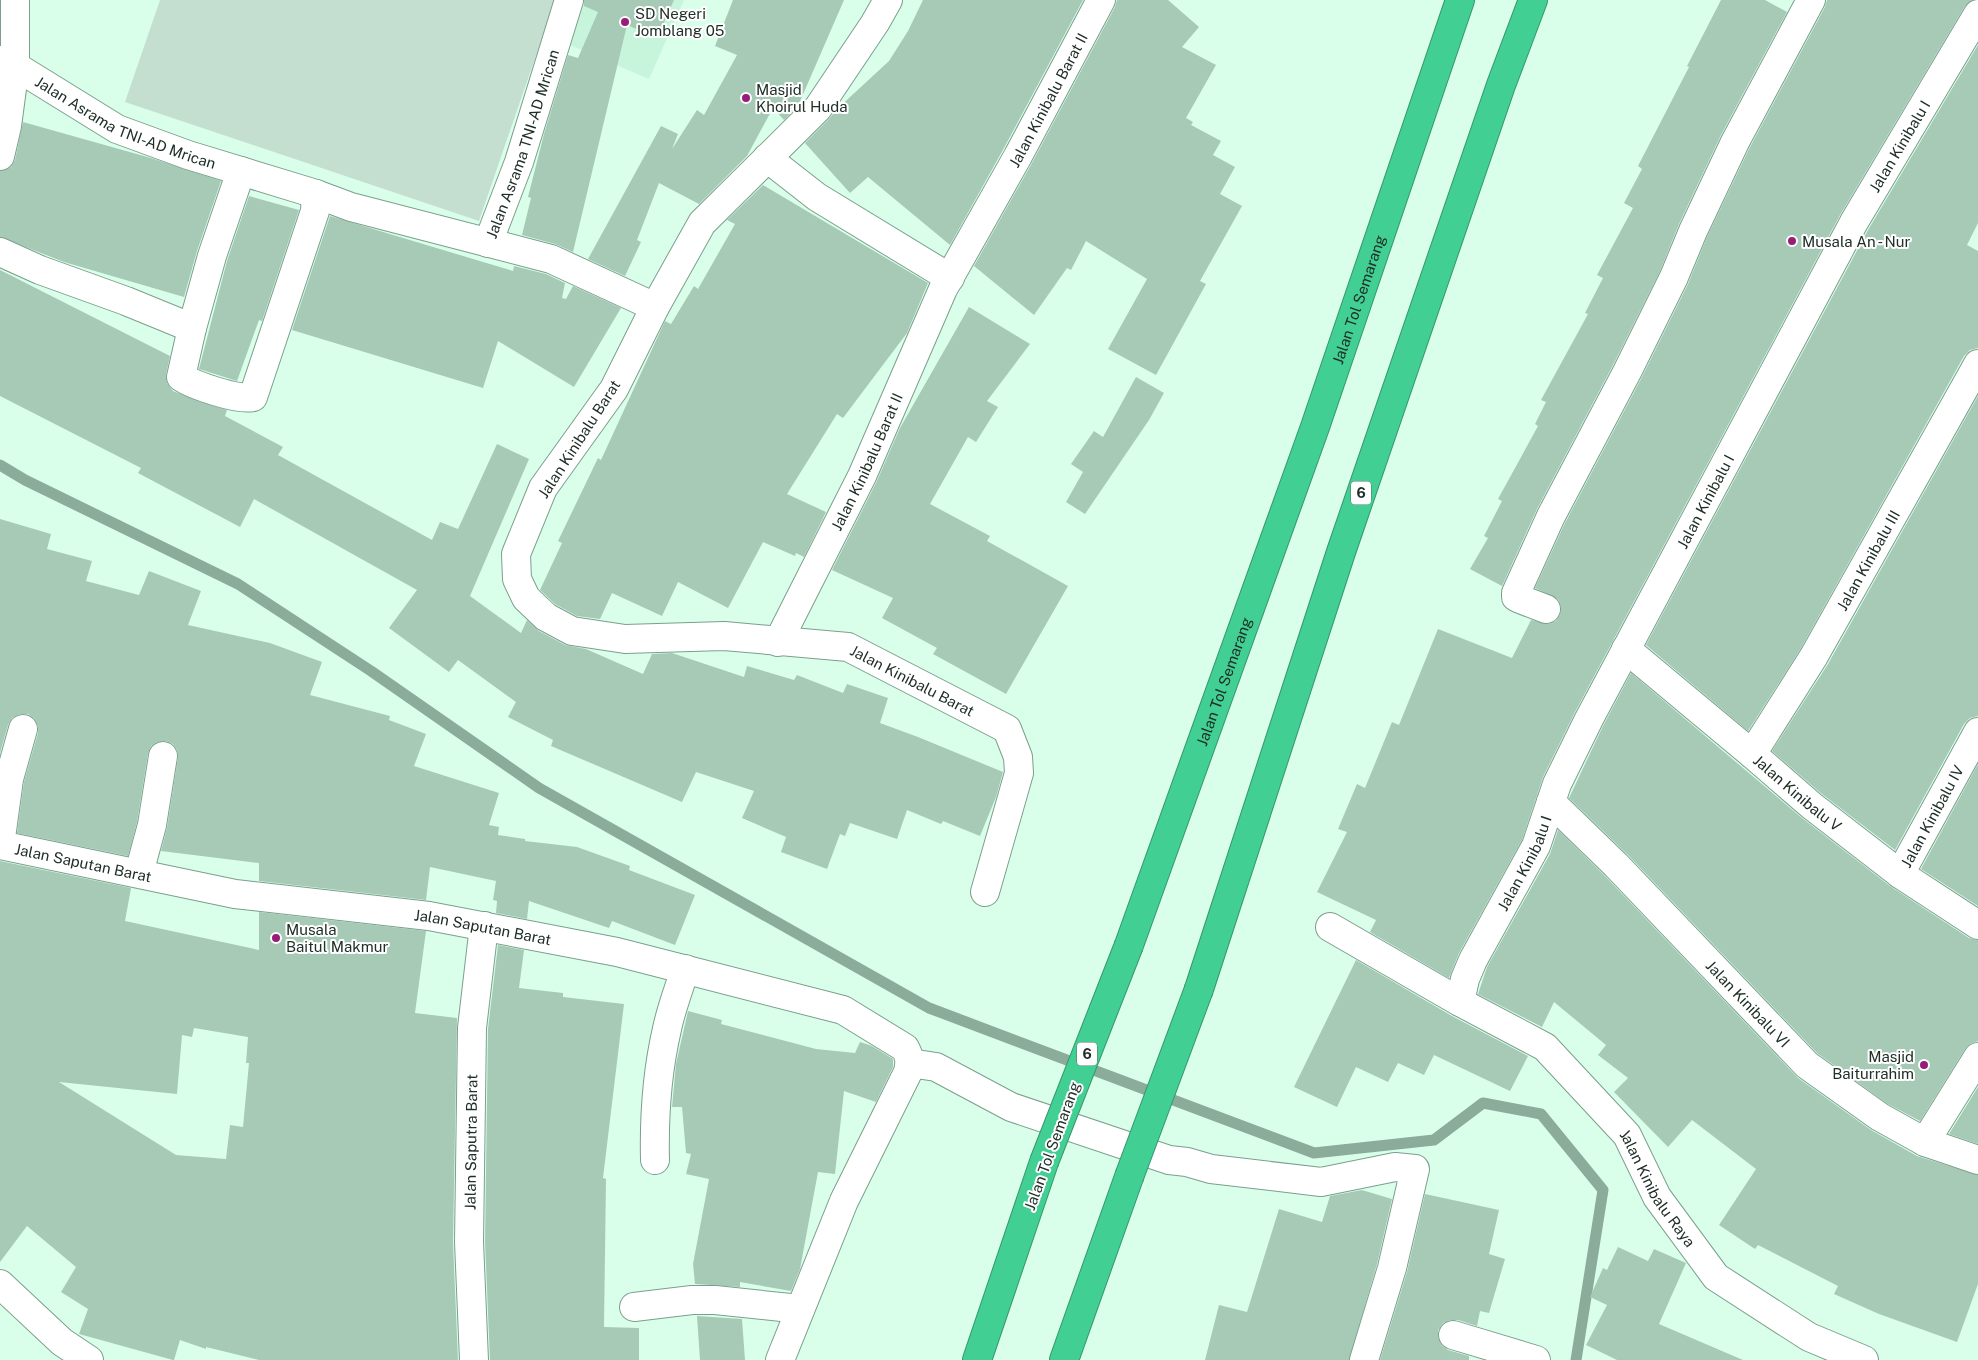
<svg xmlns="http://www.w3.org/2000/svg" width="1978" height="1360" font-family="'Public Sans',sans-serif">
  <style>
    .built { fill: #c7f5dc }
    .green { fill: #c4dfd0 }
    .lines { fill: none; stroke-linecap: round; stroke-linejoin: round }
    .stream { stroke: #8cac9b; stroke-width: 11 }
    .building { fill: #a6cab6; fill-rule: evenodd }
    .minor-casing { stroke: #7c9f8d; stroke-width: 30 }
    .highway-casing { stroke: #35976e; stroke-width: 30 }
    .minor { stroke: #fff; stroke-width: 28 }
    .highway { stroke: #41cf94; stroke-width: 28 }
    .highway-bridge-casing { stroke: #35976e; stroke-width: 30; stroke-linecap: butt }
    .highway-bridge { stroke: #41cf94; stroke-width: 28 }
    .poi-dot { fill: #971d77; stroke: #fff; stroke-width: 2 }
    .labels { text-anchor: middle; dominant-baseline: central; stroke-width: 4; stroke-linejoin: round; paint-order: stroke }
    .shield { fill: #fff; stroke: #636d68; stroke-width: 1 }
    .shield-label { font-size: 14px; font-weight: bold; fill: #202f27 }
    .poi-label { font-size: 15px; fill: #202f27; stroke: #fff; text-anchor: start }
    .street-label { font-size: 15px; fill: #202f27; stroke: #fff }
  </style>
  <rect width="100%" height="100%" fill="#d9ffea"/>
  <path class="built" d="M 584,0 L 684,0 L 649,79 L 567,44 Z"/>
  <path class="green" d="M 160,0 L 555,0 L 479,221 L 125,102 Z"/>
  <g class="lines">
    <path class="stream" d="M 0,465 L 25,480 L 238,584 L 371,671 L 539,788 L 929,1008 L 1314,1153 L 1434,1140 L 1483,1103 L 1541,1114 L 1603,1190 L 1576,1360"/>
  </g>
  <path class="building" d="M 584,0 L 674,0 L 657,38 L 627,25 L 573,252 L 555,244 L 522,235 L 531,198 L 528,197 L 544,134 L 568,55 L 578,58 L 598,12 L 584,6 Z
    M 733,0 L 844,0 L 798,106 L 784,120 L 773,108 L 747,156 L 699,204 L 659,183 L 637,240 L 641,242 L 625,276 L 588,259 L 661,126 L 678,134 L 672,149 L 697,110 L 704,115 L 737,55 L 715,46 Z
    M 923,0 L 1083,0 L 1004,148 L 950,245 L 868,177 L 850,193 L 805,143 L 829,119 L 836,110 L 889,61 L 908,31 Z
    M 1117,0 L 1168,0 L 1199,27 L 1182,47 L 1216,65 L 1186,118 L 1193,122 L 1191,125 L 1221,141 L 1213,155 L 1235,167 L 1220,194 L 1242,206 L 1200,281 L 1206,284 L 1156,375 L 1108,349 L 1147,279 L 1086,241 L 1071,270 L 1067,268 L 1034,315 L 974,266 L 1032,163 L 1115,7 Z
    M 1721,0 L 1765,0 L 1787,12 L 1721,135 L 1679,224 L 1660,271 L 1613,365 L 1537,509 L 1502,586 L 1470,569 L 1488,538 L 1484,536 L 1502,501 L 1498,499 L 1538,426 L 1535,424 L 1546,402 L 1541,400 L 1588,314 L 1585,313 L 1603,278 L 1597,275 L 1633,208 L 1624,203 L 1642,169 L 1638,166 L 1689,67 L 1687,66 Z
    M 1827,0 L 1972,0 L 1965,6 L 1840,215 L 1575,712 L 1543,777 L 1522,840 L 1459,953 L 1449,978 L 1370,932 L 1376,920 L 1317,892 L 1347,832 L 1338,829 L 1357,784 L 1365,788 L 1392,722 L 1399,725 L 1438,629 L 1512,658 L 1531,620 L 1549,624 L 1556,621 L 1560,615 L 1561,607 L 1558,599 L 1535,588 L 1565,523 L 1641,379 L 1688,284 L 1707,237 L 1749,149 L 1825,7 Z
    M 1978,45 L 1978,223 L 1967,245 L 1978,251 L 1978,348 L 1970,350 L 1964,356 L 1801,648 L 1748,731 L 1646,645 L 1868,230 Z
    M 23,122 L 151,158 L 221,181 L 197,251 L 184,297 L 64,262 L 0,237 L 0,171 L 11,167 L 15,160 Z
    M 763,185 L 928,283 L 907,333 L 843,418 L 837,414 L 787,494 L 826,512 L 804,557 L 796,553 L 795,556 L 763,542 L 728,608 L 678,582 L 662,616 L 612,593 L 600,619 L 577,616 L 555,604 L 540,590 L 562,543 L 558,541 L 598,458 L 601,460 L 665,321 L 671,324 L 694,286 L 698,289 L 735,224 L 727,220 Z
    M 249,196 L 299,210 L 262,321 L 259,320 L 237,381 L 199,369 L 227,261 Z
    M 330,216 L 513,271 L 514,266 L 546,274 L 565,283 L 562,298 L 566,299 L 573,286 L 621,308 L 574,387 L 498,341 L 483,388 L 292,330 Z
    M 0,270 L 170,356 L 166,374 L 167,383 L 173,391 L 200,402 L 227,410 L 225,416 L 283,447 L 278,455 L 432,540 L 440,522 L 458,529 L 497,444 L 529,459 L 470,596 L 521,633 L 527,620 L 539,631 L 565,645 L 586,649 L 643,674 L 652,654 L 672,653 L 744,677 L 747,666 L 794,680 L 797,675 L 843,693 L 847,684 L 888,698 L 880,723 L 918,737 L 1003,772 L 996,797 L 980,836 L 943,821 L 941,824 L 907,810 L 897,839 L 850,823 L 845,836 L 840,834 L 827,869 L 781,852 L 786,837 L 742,818 L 754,791 L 696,772 L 682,802 L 551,746 L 553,740 L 508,717 L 516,702 L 458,660 L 449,672 L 389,628 L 417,590 L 254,499 L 240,527 L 138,473 L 141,468 L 0,396 Z
    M 969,307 L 1030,344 L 987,401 L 998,407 L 976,442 L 968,437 L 930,504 L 990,536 L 987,541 L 1068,586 L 1006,694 L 933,654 L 937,648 L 882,618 L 893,598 L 832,570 L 876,483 L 900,428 Z
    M 1136,377 L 1164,393 L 1149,420 L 1085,514 L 1066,502 L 1083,472 L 1071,464 L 1094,431 L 1103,437 Z
    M 1978,396 L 1978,716 L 1970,718 L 1964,724 L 1895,850 L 1822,794 L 1772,751 L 1828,664 Z
    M 0,519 L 51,534 L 47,549 L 92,561 L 86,581 L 139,595 L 149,571 L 201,591 L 188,625 L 270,643 L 322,662 L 310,695 L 390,716 L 389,720 L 426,734 L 414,766 L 499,793 L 489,825 L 499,827 L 498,835 L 525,839 L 525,841 L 577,847 L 630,866 L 629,870 L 695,895 L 675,945 L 612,921 L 609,928 L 529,901 L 527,919 L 496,913 L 497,901 L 493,900 L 496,881 L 430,867 L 426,900 L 259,881 L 259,863 L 161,851 L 167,828 L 178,758 L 177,750 L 173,744 L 166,741 L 157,742 L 151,746 L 148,753 L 137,822 L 128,856 L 17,833 L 24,782 L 38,733 L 38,726 L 34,718 L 28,714 L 20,714 L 12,718 L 8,725 L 0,753 Z
    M 1631,673 L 1802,818 L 1890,886 L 1969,938 L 1978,940 L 1978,1041 L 1970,1044 L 1965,1049 L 1920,1121 L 1888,1104 L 1817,1053 L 1627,854 L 1569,798 L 1603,726 Z
    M 1978,764 L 1978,906 L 1921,869 Z
    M 1558,830 L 1605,876 L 1798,1078 L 1871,1130 L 1917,1156 L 1978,1175 L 1978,1284 L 1957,1342 L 1879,1314 L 1834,1294 L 1838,1286 L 1758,1245 L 1755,1249 L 1719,1225 L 1756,1169 L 1692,1120 L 1668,1147 L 1614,1092 L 1628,1078 L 1598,1055 L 1606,1045 L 1554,1002 L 1542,1027 L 1478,994 L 1487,967 L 1550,854 Z
    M 0,861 L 131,888 L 125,921 L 259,950 L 259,912 L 426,931 L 415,1013 L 457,1018 L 453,1242 L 458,1360 L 259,1360 L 206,1347 L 206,1349 L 180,1340 L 174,1360 L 173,1360 L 79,1334 L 88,1309 L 61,1292 L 76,1267 L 27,1226 L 0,1262 ZM 194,1028 L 248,1037 L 246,1063 L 249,1063 L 243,1127 L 230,1125 L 226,1159 L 176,1155 L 59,1082 L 177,1094 L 182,1035 L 192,1037 Z
    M 498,945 L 524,950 L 519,988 L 563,993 L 563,997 L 624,1004 L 603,1178 L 606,1179 L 604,1327 L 639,1328 L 639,1360 L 490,1360 L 485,1242 L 488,1029 Z
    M 1356,960 L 1452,1016 L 1528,1056 L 1510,1091 L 1434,1055 L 1424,1075 L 1398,1063 L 1388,1082 L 1356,1067 L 1337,1107 L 1294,1087 Z
    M 688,1011 L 722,1020 L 721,1024 L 816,1049 L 855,1053 L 860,1042 L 872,1046 L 893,1059 L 893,1067 L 876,1102 L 844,1091 L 835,1174 L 818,1172 L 800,1269 L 791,1291 L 740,1282 L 740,1287 L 695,1284 L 693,1264 L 709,1179 L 686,1174 L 691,1154 L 686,1153 L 682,1107 L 672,1107 L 676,1064 Z
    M 1978,1087 L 1978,1144 L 1949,1134 Z
    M 1362,1190 L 1392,1199 L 1377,1264 L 1349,1360 L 1205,1360 L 1219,1305 L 1247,1312 L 1279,1209 L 1322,1222 L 1330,1196 Z
    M 1425,1194 L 1499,1210 L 1489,1254 L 1505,1259 L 1489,1313 L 1480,1311 L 1477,1326 L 1458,1320 L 1450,1320 L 1443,1323 L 1438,1330 L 1438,1338 L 1442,1346 L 1448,1350 L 1469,1356 L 1469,1360 L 1380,1360 L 1407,1272 Z
    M 1618,1247 L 1648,1261 L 1654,1249 L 1686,1263 L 1659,1324 L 1743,1360 L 1617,1360 L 1586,1345 L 1607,1305 L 1590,1297 L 1603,1268 L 1607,1270 Z
    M 697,1316 L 742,1319 L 745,1360 L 700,1360 Z"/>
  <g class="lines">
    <defs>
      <g id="minor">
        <path id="s1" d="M 15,0 L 15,66 L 117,129 L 188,155 L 316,194 L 351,207 L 551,259 L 655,307"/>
        <path id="s2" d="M 888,0 L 875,23 L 818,108 L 702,223 L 655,307 L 614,389 L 543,488 L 516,554 L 517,579 L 526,598 L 546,617 L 572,631 L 625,639 L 724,636 L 848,647 L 1007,729 L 1018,757 L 1019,773 L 985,892"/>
        <path d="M 0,60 L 15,66 L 7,126 L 0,156"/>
        <path d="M 767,158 L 817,197 L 950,278"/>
        <path id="s3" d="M 488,243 L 519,162 L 569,0"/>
        <path d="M 0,252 L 40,270 L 126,301 L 192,328 L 212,256 L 241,171"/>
        <path d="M 192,328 L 181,377 C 193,385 239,401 253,397 L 315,211 L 316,194"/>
        <path d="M 1546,609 L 1520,599 L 1516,597 L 1516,593 L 1551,516 L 1627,372 L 1674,277 L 1693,231 L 1735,142 L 1811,0"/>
        <path id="s4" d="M 778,642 L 862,476 L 943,289 L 1018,156 L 1101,0"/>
        <path id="s5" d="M 1626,649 L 1752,754 L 1812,806 L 1900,874 L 1978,925"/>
        <path id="s6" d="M 1752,754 L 1814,656 L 1978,364"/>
        <path id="s7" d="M 1551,802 L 1616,865 L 1807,1065 L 1880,1117 L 1925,1142 L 1978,1160"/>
        <path id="s8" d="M 0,845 L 235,894 L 429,916 L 617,952 L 843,1010 L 905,1048 C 910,1057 910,1062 908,1072 L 844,1201 L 780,1360"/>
        <path d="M 0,845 L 9,779 L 23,729"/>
        <path d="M 139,873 L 152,825 L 163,756"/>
        <path id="s9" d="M 1900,874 L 1978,732"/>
        <path id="s10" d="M 1330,927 L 1460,1002 L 1545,1047 L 1627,1135 L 1657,1197 L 1716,1277 L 1809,1337 L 1864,1360"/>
        <path id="s11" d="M 1460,1002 L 1465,979 L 1473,960 L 1536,846 L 1557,784 L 1589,719 L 1854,222 L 1978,14"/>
        <path d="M 910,1063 L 936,1067 L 1011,1107 L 1169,1160 L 1187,1162 L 1211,1169 L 1321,1182 L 1395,1167 L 1415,1169 L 1392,1268 L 1364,1360"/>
        <path d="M 1925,1142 L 1978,1057"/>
        <path d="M 655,1160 C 654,1117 657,1072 667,1029 C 671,1009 679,989 685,969"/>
        <path d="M 0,1284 L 62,1342 L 89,1360"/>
        <path d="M 634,1307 L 692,1300 L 715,1300 L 800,1309"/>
        <path d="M 1453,1335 L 1536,1360"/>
        <path id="s12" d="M 474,1360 L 469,1242 L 472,1028 L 484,926"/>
      </g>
      <g id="highway">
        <path id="s13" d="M 1129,945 L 1315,427 L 1460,0"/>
        <path d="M 1199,989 L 1341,552 L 1501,85 L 1533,0"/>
        <path d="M 977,1360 L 1044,1162"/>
        <path d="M 1064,1360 L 1129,1177"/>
      </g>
    </defs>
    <use href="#minor" class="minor-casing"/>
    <use href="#highway" class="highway-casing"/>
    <use href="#minor" class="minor"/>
    <use href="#highway" class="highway"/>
    <defs>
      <path id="highway-bridge" d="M 1044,1162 L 1129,945
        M 1129,1177 L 1199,989"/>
    </defs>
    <use href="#highway-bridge" class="highway-bridge-casing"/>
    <use href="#highway-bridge" class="highway-bridge"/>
  </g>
  <g class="poi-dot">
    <circle cx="625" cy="22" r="5"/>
    <circle cx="746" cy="98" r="5"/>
    <circle cx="1792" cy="241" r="5"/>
    <circle cx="276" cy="938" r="5"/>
    <circle cx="1924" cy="1065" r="5"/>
  </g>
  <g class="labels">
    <g class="shield">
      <rect x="1351" y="481.5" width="20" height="23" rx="4"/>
      <rect x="1077" y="1042.5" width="20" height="23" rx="4"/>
    </g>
    <g class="shield-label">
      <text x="1361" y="493">6</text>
      <text x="1087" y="1054">6</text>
    </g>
    <g class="poi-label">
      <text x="635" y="13">SD Negeri<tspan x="635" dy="17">Jomblang 05</tspan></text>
      <text x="756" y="89">Masjid<tspan x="756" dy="17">Khoirul Huda</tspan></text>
      <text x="1802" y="241">Musala An - Nur</text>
      <text x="286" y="929">Musala<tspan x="286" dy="17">Baitul Makmur</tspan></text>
      <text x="1914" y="1056" text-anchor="end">Masjid<tspan x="1914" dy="17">Baiturrahim</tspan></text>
    </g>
    <g class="street-label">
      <text stroke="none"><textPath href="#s4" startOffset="606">Jalan Kinibalu Barat II</textPath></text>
      <text stroke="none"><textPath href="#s1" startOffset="191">Jalan Asrama TNI-AD Mrican</textPath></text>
      <text stroke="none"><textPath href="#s3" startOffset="105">Jalan Asrama TNI-AD Mrican</textPath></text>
      <text stroke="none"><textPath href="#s11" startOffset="964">Jalan Kinibalu I</textPath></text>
      <text stroke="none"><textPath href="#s13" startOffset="685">Jalan Tol Semarang</textPath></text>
      <text transform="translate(579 439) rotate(-57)">Jalan Kinibalu Barat</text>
      <text stroke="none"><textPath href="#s4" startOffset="201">Jalan Kinibalu Barat II</textPath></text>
      <text stroke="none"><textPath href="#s11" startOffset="559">Jalan Kinibalu I</textPath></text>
      <text stroke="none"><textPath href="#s6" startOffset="226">Jalan Kinibalu III</textPath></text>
      <text stroke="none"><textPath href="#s2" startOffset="1126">Jalan Kinibalu Barat</textPath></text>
      <text stroke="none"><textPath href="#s13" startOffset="280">Jalan Tol Semarang</textPath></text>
      <text stroke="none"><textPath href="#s5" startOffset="224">Jalan Kinibalu V</textPath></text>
      <text stroke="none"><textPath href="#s9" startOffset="66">Jalan Kinibalu IV</textPath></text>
      <text stroke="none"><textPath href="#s8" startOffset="85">Jalan Saputan Barat</textPath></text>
      <text stroke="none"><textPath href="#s11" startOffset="154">Jalan Kinibalu I</textPath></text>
      <text stroke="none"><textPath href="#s8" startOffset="490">Jalan Saputan Barat</textPath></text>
      <text stroke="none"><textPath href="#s7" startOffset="282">Jalan Kinibalu VI</textPath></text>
      <text stroke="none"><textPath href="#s12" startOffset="218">Jalan Saputra Barat</textPath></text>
      <text transform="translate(1052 1146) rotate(-70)">Jalan Tol Semarang</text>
      <text stroke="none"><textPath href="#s10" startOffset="428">Jalan Kinibalu Raya</textPath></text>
    </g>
  </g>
</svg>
